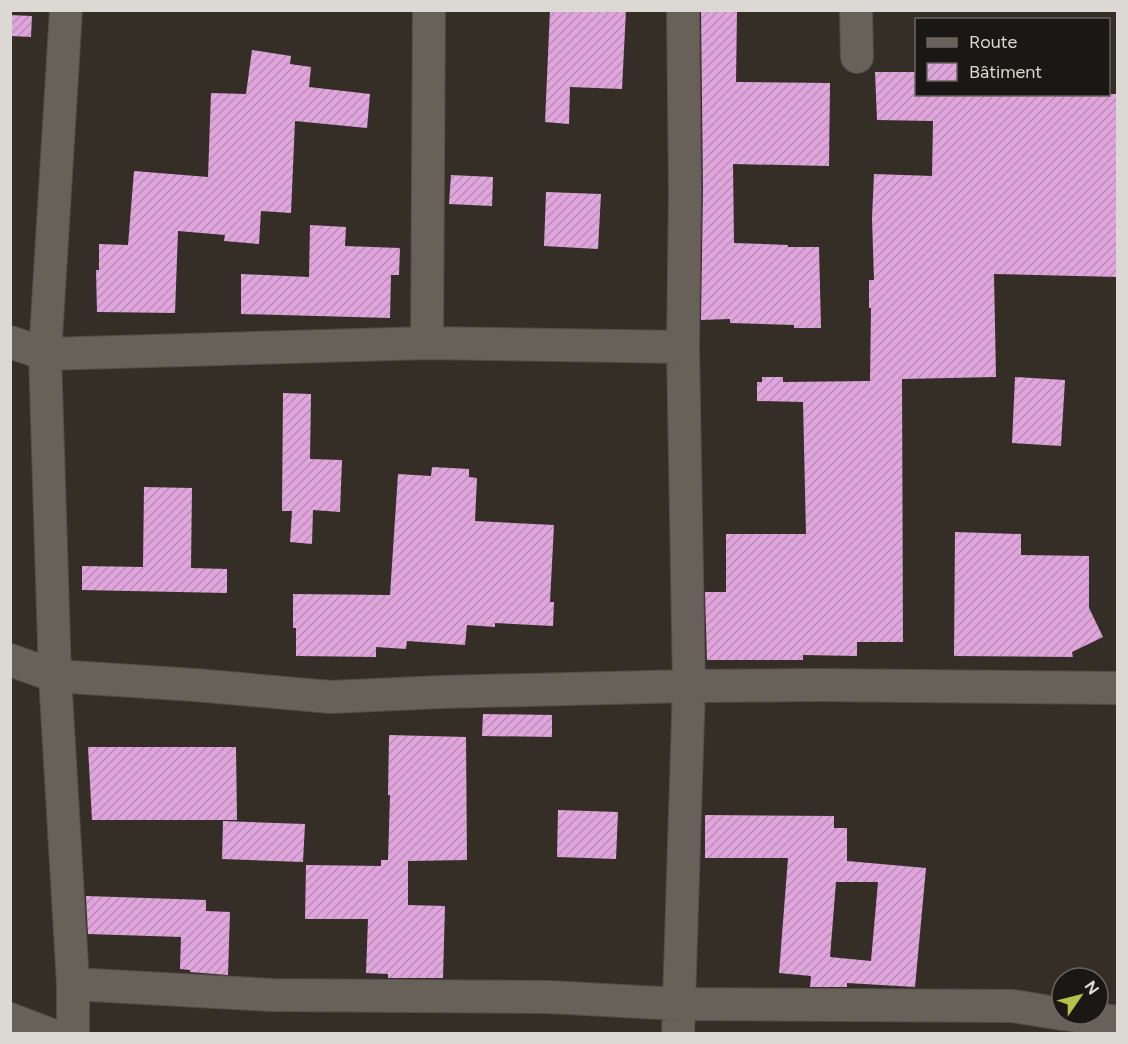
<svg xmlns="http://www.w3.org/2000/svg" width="1128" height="1044" font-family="Figtree,sans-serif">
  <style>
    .building { fill: url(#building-hatch); fill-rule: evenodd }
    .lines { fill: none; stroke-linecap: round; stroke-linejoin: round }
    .street-casing { stroke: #524c47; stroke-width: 34 }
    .street { stroke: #686159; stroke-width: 32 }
  </style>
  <defs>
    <pattern id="building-hatch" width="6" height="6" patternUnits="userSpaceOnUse" patternTransform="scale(1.5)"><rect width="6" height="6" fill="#e1a5dd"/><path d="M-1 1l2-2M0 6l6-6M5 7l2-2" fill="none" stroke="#b98cb6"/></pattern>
  </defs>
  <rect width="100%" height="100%" fill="#352e27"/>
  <path class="building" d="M 550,10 L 626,10 L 622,89 L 570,87 L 569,124 L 545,122 Z
    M 701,10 L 737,10 L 736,82 L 830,83 L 829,166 L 733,164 L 734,243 L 788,245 L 788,247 L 819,247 L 821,328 L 794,328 L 794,325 L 730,323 L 730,319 L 701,320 L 703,191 Z
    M 10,15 L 32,16 L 31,37 L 10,36 Z
    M 252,50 L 291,56 L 290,64 L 311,67 L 309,87 L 370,94 L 367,128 L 295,121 L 291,213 L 261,211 L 259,244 L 224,241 L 225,235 L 178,231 L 175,313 L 97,312 L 96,270 L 99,270 L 99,244 L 128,245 L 134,171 L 208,177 L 211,93 L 246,94 Z
    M 875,72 L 916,72 L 916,94 L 1118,94 L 1118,277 L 994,274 L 996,377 L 902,379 L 903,642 L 857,642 L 857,656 L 803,655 L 803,660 L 707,660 L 705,592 L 726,592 L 726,534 L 806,534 L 803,402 L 757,401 L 757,382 L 762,382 L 762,377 L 783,377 L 783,382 L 870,381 L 871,308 L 869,308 L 869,280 L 874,280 L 872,218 L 874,174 L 932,176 L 933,121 L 877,120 Z
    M 451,175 L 493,177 L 492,206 L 449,204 Z
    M 546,192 L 601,194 L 598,249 L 544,246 Z
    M 310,225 L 346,227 L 345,246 L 400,248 L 399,275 L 391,275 L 390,318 L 241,314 L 241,274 L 309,277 Z
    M 1015,377 L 1065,380 L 1061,446 L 1012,443 Z
    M 283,393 L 311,394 L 310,459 L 342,460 L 340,512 L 313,510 L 312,544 L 290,542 L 292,511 L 282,511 Z
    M 432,467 L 469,469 L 469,477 L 477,478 L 475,521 L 554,525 L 550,602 L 554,602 L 553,626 L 495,623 L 495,627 L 467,625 L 465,645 L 407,641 L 406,649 L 376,647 L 376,657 L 296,656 L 296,628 L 293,628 L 293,594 L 390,595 L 398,474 L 431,476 Z
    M 144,487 L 192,488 L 191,568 L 227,569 L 227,593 L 82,590 L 82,566 L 143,567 Z
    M 955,532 L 1021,534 L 1021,555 L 1089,556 L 1089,608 L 1103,637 L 1072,652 L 1073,657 L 954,656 Z
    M 483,714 L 552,715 L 552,737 L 482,736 Z
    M 389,735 L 466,737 L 467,860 L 408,861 L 408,905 L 445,906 L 443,978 L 388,978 L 388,974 L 366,973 L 368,919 L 305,919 L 306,865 L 381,866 L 381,860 L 388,860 L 390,795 L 388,795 Z
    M 88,747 L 236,747 L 237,820 L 92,820 Z
    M 558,810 L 618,812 L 616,859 L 557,857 Z
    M 705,815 L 834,816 L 834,828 L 847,828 L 847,861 L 926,868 L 915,987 L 847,983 L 847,987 L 810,987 L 811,976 L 779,973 L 788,858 L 705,858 ZM 836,882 L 878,882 L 871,961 L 830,957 Z
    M 223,821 L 305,824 L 303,862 L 222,859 Z
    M 86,896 L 206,900 L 206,911 L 230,912 L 228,975 L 190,972 L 190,970 L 180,969 L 181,937 L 88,934 Z"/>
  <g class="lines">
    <defs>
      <path id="street" d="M 66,10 L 45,354 L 55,676 L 73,984 L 73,1034
        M 856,10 L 857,57
        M 10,342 L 45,354 L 427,343 L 683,347
        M 427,343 L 429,10
        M 10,660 L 55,676 L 195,685 L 331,697 L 441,692 L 689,686 L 817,685 L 1118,688
        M 73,984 L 272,995 L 549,997 L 678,1004 L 1013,1006 L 1062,1014
        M 1064,1014 L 1118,1022
        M 10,1019 L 49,1034
        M 678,1034 L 689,686 L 683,347 L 685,191 L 683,10"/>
    </defs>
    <use href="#street" class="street-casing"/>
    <use href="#street" class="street"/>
  </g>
  <rect width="1128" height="1044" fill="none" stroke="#dcd8d3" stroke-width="24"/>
  <rect x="915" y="18" width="195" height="78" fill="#1a1714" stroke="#686460" stroke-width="1.5"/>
  <rect x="927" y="38" width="30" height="9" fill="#686159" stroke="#686460" stroke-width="1.5"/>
  <text x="969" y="48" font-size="18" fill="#dcd8d3">Route</text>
  <rect x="927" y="63" width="30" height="18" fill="url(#building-hatch)" stroke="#686460" stroke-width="1.5"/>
  <text x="969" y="78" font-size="18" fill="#dcd8d3">Bâtiment</text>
  <g transform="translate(1080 996) rotate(55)"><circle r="28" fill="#1a1714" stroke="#686460" stroke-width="1.5"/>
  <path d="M0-4.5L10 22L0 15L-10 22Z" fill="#b5c249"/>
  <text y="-9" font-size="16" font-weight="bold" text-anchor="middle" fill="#dcd8d3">N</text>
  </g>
</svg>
